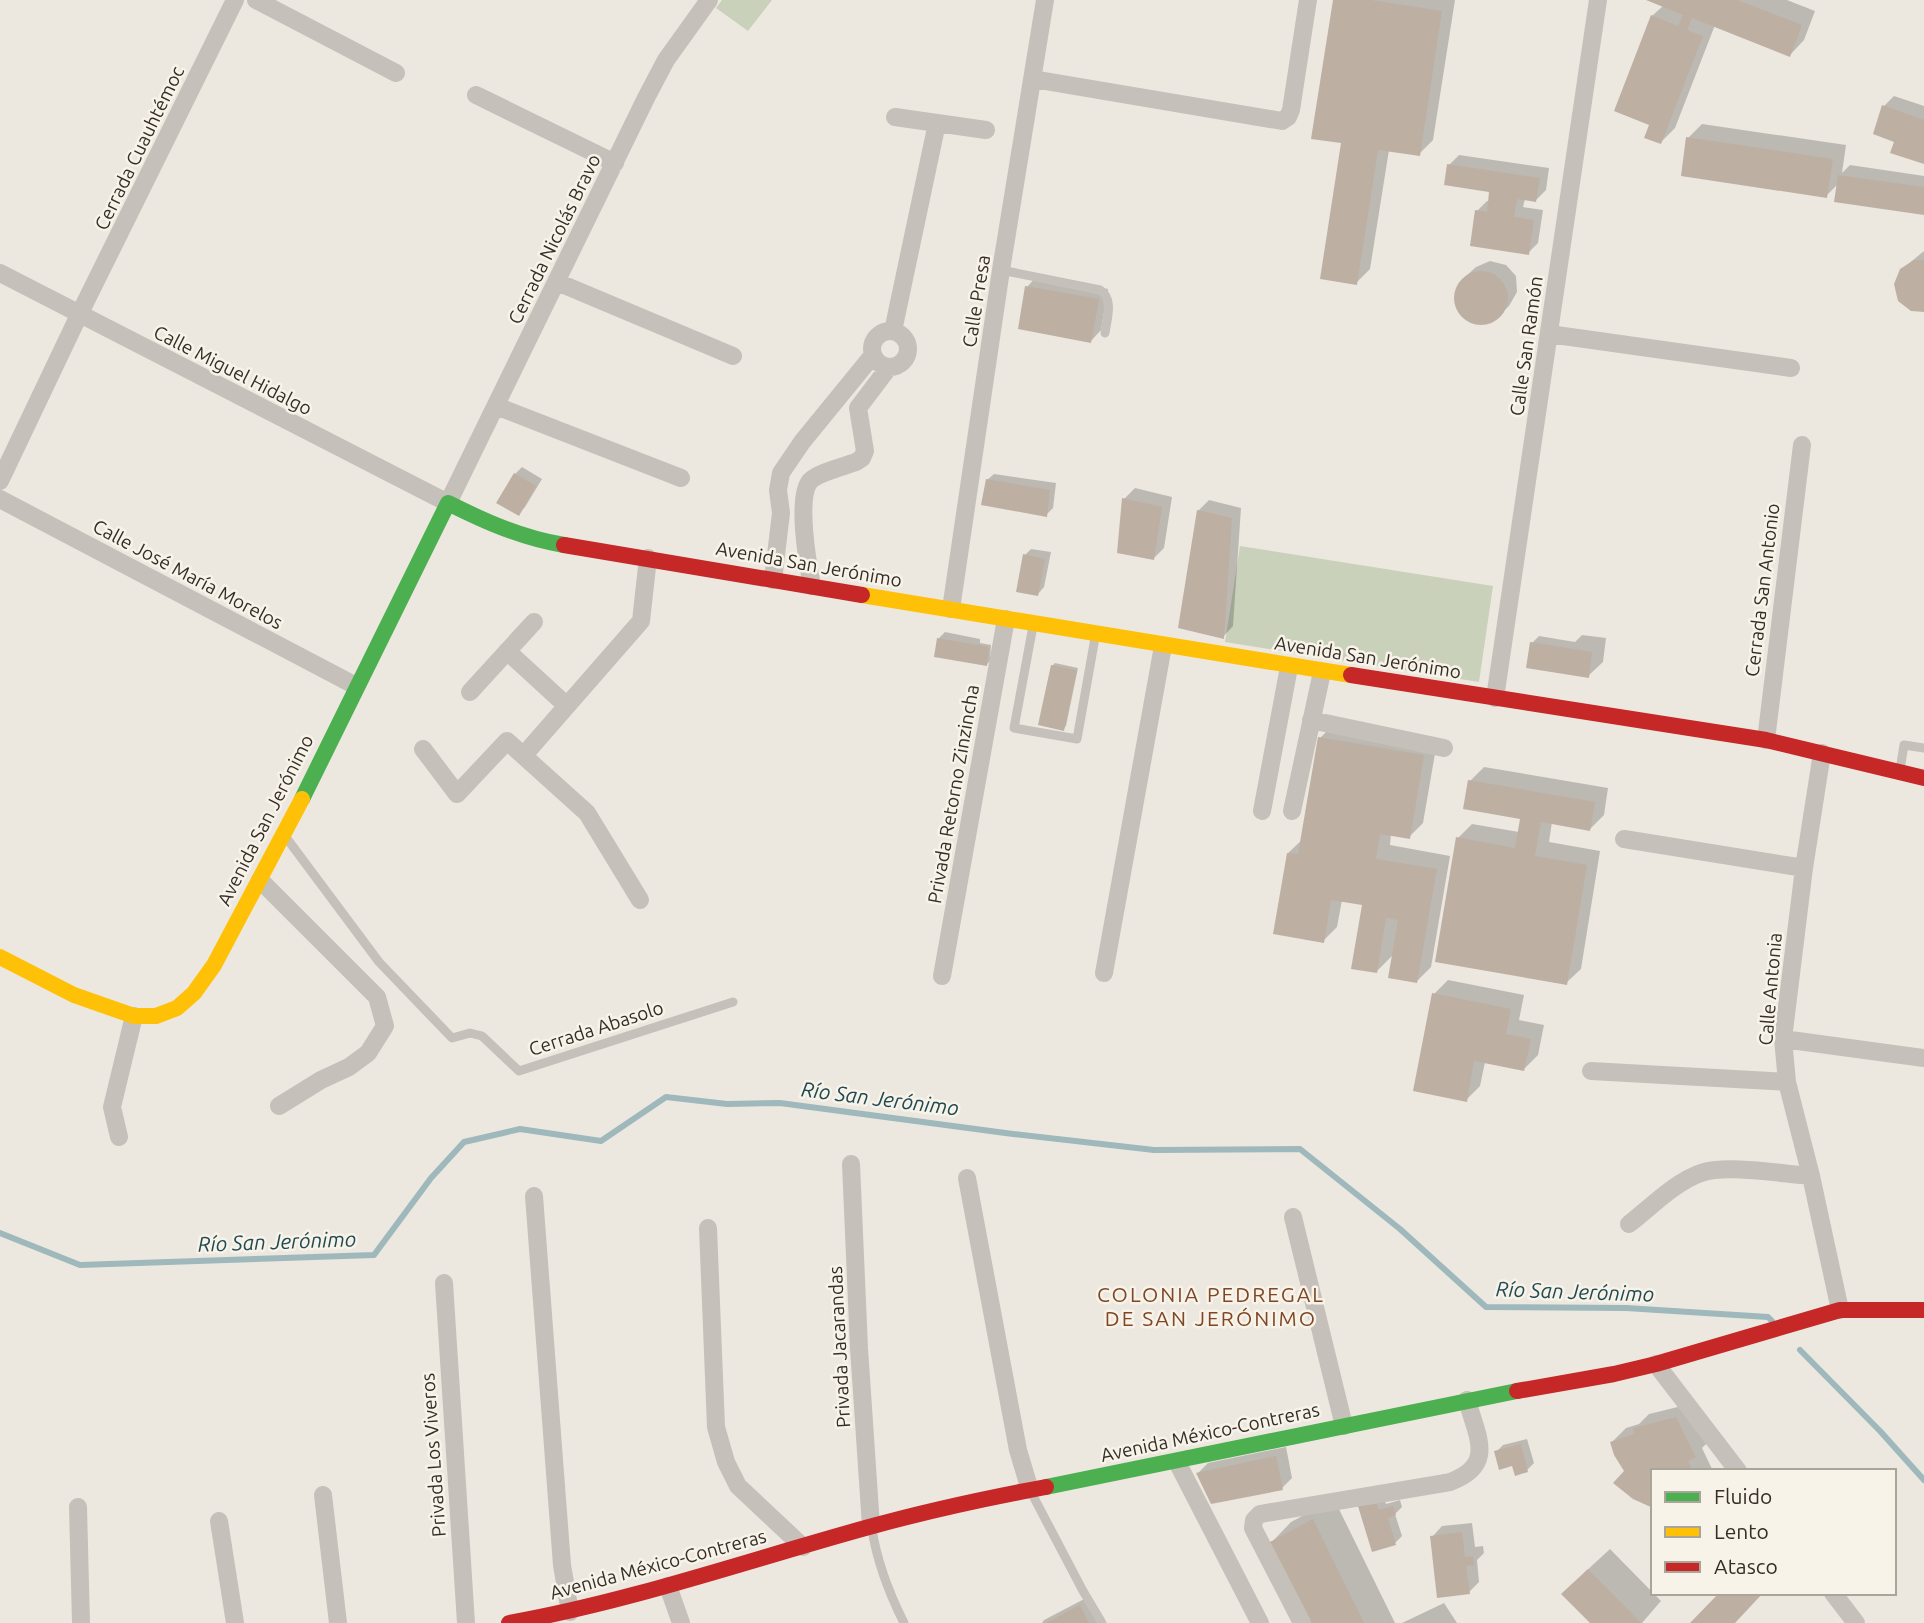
<svg xmlns="http://www.w3.org/2000/svg" width="1924" height="1623" font-family="Ubuntu,sans-serif">
  <style>
    .green { fill: #cad1bb }
    .shadow { fill: #0003 }
    .lines { fill: none; stroke-linecap: round; stroke-linejoin: round }
    .stream { stroke: #9eb8bc; stroke-width: 6 }
    .building { fill: #beafa3 }
    .lane { stroke: #c5c0ba; stroke-width: 9 }
    .street { stroke: #c5c0ba; stroke-width: 18 }
    .fast { stroke: #4caf50; stroke-width: 16 }
    .slow { stroke: #ffc107; stroke-width: 16 }
    .jam { stroke: #c62828; stroke-width: 16 }
    .labels { text-anchor: middle; dominant-baseline: central; stroke-width: 5; stroke-linejoin: round; paint-order: stroke }
    .street-label { font-size: 19px; fill: #352e28; stroke: #f8f3e8 }
    .water-label { font-size: 21px; font-style: italic; fill: #204a54; stroke: #f8f3e8 }
    .neighbourhood-label { font-size: 21px; letter-spacing: 2px; fill: #7f4726; stroke: #f8f3e8 }
  </style>
  <rect width="100%" height="100%" fill="#ece8e0"/>
  <path class="green" d="M 722,0 L 772,0 L 748,31 L 716,8 Z
    M 1240,546 L 1493,586 L 1479,682 L 1225,642 Z"/>
  <path class="shadow" d="M 1335,0 L 1455,0 L 1433,140 L 1419,154 L 1389,150 L 1370,269 L 1356,283 L 1343,142 Z
    M 1650,0 L 1787,0 L 1815,11 L 1804,40 L 1790,55 L 1715,25 L 1675,128 L 1661,142 L 1652,124 L 1652,16 L 1664,5 Z
    M 1894,96 L 1924,106 L 1924,162 L 1896,140 L 1884,106 Z
    M 1702,124 L 1846,145 L 1842,173 L 1850,165 L 1924,176 L 1924,214 L 1838,184 L 1826,196 L 1688,138 Z
    M 1459,155 L 1549,168 L 1546,190 L 1536,200 L 1525,199 L 1523,207 L 1543,210 L 1538,243 L 1528,253 L 1477,211 L 1487,201 L 1490,201 L 1491,191 L 1449,165 Z
    M 1924,251 L 1924,310 L 1901,270 Z
    M 1490,261 L 1506,265 L 1516,276 L 1517,292 L 1509,306 L 1497,317 L 1483,323 L 1467,319 L 1457,307 L 1456,292 L 1464,278 L 1476,267 Z
    M 1037,276 L 1108,289 L 1101,330 L 1091,341 L 1027,287 Z
    M 522,467 L 542,479 L 525,507 L 519,514 L 515,474 Z
    M 994,474 L 1056,483 L 1053,508 L 1046,515 L 987,480 Z
    M 1135,488 L 1172,497 L 1164,548 L 1153,559 L 1124,499 Z
    M 1209,500 L 1241,508 L 1233,626 L 1223,637 L 1198,511 Z
    M 1031,549 L 1051,552 L 1044,587 L 1038,594 L 1025,555 Z
    M 945,632 L 980,639 L 980,643 L 991,645 L 990,661 L 987,664 L 938,639 Z
    M 1582,635 L 1606,638 L 1603,662 L 1588,676 L 1532,643 L 1539,636 L 1575,642 Z
    M 1055,663 L 1078,668 L 1066,726 L 1063,729 L 1052,666 Z
    M 1334,724 L 1437,742 L 1423,823 L 1409,837 L 1391,834 L 1390,845 L 1450,856 L 1431,967 L 1417,981 L 1394,954 L 1376,972 L 1364,904 L 1342,900 L 1337,927 L 1323,941 L 1288,853 L 1303,839 L 1320,738 Z
    M 1484,767 L 1608,788 L 1604,815 L 1590,829 L 1552,822 L 1549,842 L 1600,851 L 1581,969 L 1566,983 L 1458,838 L 1472,824 L 1519,832 L 1522,818 L 1470,781 Z
    M 1448,980 L 1524,995 L 1519,1020 L 1544,1025 L 1538,1055 L 1524,1069 L 1485,1062 L 1480,1086 L 1466,1100 L 1434,994 Z
    M 1690,1404 L 1709,1441 L 1702,1448 L 1713,1471 L 1626,1471 L 1612,1442 L 1626,1428 L 1639,1424 L 1649,1414 Z
    M 1527,1439 L 1534,1463 L 1527,1470 L 1514,1464 L 1496,1452 L 1503,1445 Z
    M 1286,1447 L 1292,1478 L 1282,1488 L 1198,1473 L 1208,1463 Z
    M 1382,1492 L 1386,1504 L 1400,1500 L 1402,1507 L 1395,1514 L 1402,1536 L 1395,1543 L 1373,1550 L 1359,1504 Z
    M 1334,1499 L 1395,1623 L 1312,1623 L 1270,1544 L 1291,1522 Z
    M 1472,1523 L 1475,1547 L 1483,1546 L 1484,1553 L 1477,1560 L 1479,1582 L 1469,1592 L 1432,1537 L 1442,1526 Z
    M 1610,1549 L 1661,1601 L 1642,1623 L 1592,1623 L 1584,1573 Z
    M 1090,1596 L 1104,1623 L 1042,1623 L 1044,1620 Z
    M 1444,1603 L 1457,1623 L 1402,1623 Z"/>
  <g class="lines">
    <path class="stream" d="M 0,1233 L 80,1265 L 374,1255 L 431,1178 L 464,1142 L 520,1129 L 601,1141 L 666,1097 L 727,1104 L 780,1103 L 1013,1134 L 1154,1150 L 1300,1149 L 1400,1229 L 1486,1307 L 1626,1308 L 1768,1317 L 1772,1321
      M 1800,1350 L 1880,1431 L 1924,1480"/>
  </g>
  <path class="building" d="M 1333,0 L 1371,0 L 1442,11 L 1420,156 L 1378,150 L 1357,285 L 1320,279 L 1341,143 L 1311,139 Z
    M 1646,0 L 1737,0 L 1802,25 L 1790,57 L 1692,18 L 1687,30 L 1703,36 L 1661,144 L 1644,138 L 1649,125 L 1614,111 L 1651,15 L 1678,26 L 1683,15 Z
    M 1882,105 L 1924,120 L 1924,164 L 1890,153 L 1894,142 L 1873,134 Z
    M 1686,137 L 1833,159 L 1827,198 L 1681,176 Z
    M 1447,164 L 1540,178 L 1536,202 L 1517,199 L 1514,217 L 1534,220 L 1529,255 L 1470,246 L 1475,210 L 1487,212 L 1489,192 L 1444,185 Z
    M 1838,175 L 1924,187 L 1924,215 L 1834,202 Z
    M 1914,260 L 1924,260 L 1924,312 L 1911,311 L 1898,301 L 1894,284 L 1900,269 Z
    M1454 298a27 27 0 1 1 54 0a27 27 0 1 1-54 0Z
    M 1025,286 L 1099,299 L 1091,343 L 1018,329 Z
    M 514,473 L 536,486 L 519,516 L 496,503 Z
    M 986,479 L 1050,490 L 1047,517 L 981,505 Z
    M 1122,498 L 1162,507 L 1154,560 L 1117,553 Z
    M 1197,510 L 1232,518 L 1224,639 L 1178,628 Z
    M 1023,554 L 1045,559 L 1038,596 L 1016,592 Z
    M 937,638 L 989,647 L 987,666 L 934,657 Z
    M 1530,642 L 1592,652 L 1589,678 L 1526,668 Z
    M 1051,665 L 1077,670 L 1064,731 L 1038,725 Z
    M 1318,737 L 1424,755 L 1410,839 L 1380,834 L 1376,859 L 1437,869 L 1417,983 L 1388,978 L 1398,920 L 1386,918 L 1377,973 L 1351,969 L 1362,905 L 1331,900 L 1324,943 L 1273,934 L 1287,853 L 1298,854 Z
    M 1468,780 L 1595,802 L 1590,831 L 1541,822 L 1535,856 L 1587,865 L 1567,985 L 1435,962 L 1456,837 L 1515,848 L 1520,819 L 1463,809 Z
    M 1432,993 L 1511,1009 L 1506,1034 L 1531,1039 L 1524,1071 L 1474,1061 L 1467,1102 L 1413,1091 Z
    M 1676,1417 L 1696,1457 L 1688,1461 L 1693,1471 L 1653,1471 L 1653,1508 L 1633,1499 L 1613,1483 L 1624,1471 L 1614,1455 L 1610,1442 L 1634,1434 L 1633,1428 Z
    M 1521,1444 L 1528,1472 L 1515,1476 L 1512,1466 L 1499,1470 L 1494,1451 Z
    M 1276,1456 L 1283,1490 L 1211,1504 L 1196,1473 Z
    M 1375,1498 L 1379,1510 L 1393,1506 L 1396,1515 L 1388,1518 L 1396,1545 L 1372,1552 L 1357,1503 Z
    M 1313,1519 L 1364,1623 L 1310,1623 L 1268,1543 Z
    M 1462,1532 L 1465,1557 L 1473,1556 L 1474,1565 L 1466,1566 L 1470,1594 L 1437,1598 L 1430,1536 Z
    M 1588,1569 L 1641,1623 L 1590,1623 L 1561,1594 Z
    M 1719,1593 L 1763,1593 L 1735,1623 L 1690,1623 Z
    M 1080,1605 L 1089,1623 L 1046,1623 Z"/>
  <g class="lines">
    <path class="lane" d="M 1001,270 L 1100,290 C 1114,299 1107,318 1105,333
      M 1033,626 L 1014,728 L 1077,739 L 1095,638
      M 1900,770 L 1904,745 L 1924,748
      M 285,836 L 379,962 L 452,1038 L 470,1033 L 482,1036 L 519,1071 L 733,1002
      M 1031,1492 L 1083,1591 L 1102,1623
      M 872,1529 C 877,1562 889,1593 904,1623"/>
    <path class="street" d="M 256,0 L 396,73
      M 1033,79 L 1282,121 L 1288,117 L 1291,110 L 1308,0
      M 476,95 L 615,163
      M 895,117 L 986,130
      M 0,273 L 448,503 L 646,98 L 666,60 L 709,0
      M 557,282 L 733,356
      M872 349a18 18 0 1 1 36 0a18 18 0 1 1-36 0Z
      M 893,331 L 937,123
      M 1549,334 L 1791,368
      M 496,406 L 681,478
      M 0,481 L 79,315 L 235,0
      M 0,499 L 356,686
      M 773,580 L 781,513 L 778,490 L 781,473 L 802,442 L 873,355
      M 812,586 C 808,565 796,498 810,481 C 817,473 845,466 856,462 L 862,458 L 865,451 L 858,408 L 889,367
      M 951,609 L 1001,270 L 1045,0
      M 507,651 L 567,706
      M 470,692 L 534,622
      M 1495,698 L 1598,0
      M 1311,720 L 1444,748
      M 1766,740 L 1802,445
      M 423,749 L 457,794 L 507,741 L 587,813 L 640,900
      M 1822,753 L 1804,868 L 1783,1039 L 1787,1082 L 1811,1176 L 1840,1310
      M 524,755 L 641,621 L 648,558
      M 1262,811 L 1289,667
      M 1292,811 L 1322,672
      M 1624,839 L 1804,868
      M 260,880 L 377,997 L 385,1026 L 368,1053 L 349,1067 L 321,1080 L 279,1106
      M 1104,973 L 1163,646
      M 942,976 L 1006,619
      M 1783,1039 L 1924,1058
      M 1591,1071 L 1787,1082
      M 119,1137 L 112,1107 L 134,1016
      M 851,1164 L 859,1348 L 871,1526
      M 967,1178 L 1018,1450 L 1030,1490
      M 534,1196 L 562,1565 L 570,1612
      M 1293,1217 L 1344,1426
      M 1629,1224 C 1651,1207 1675,1182 1701,1173 C 1727,1164 1783,1174 1811,1176
      M 708,1228 L 716,1427 L 726,1462 L 738,1486 L 803,1547
      M 444,1283 L 466,1623
      M 1656,1364 L 1738,1471
      M 1177,1462 L 1260,1623
      M 323,1495 L 338,1623
      M 78,1507 L 81,1623
      M 219,1521 L 235,1623
      M 668,1586 L 681,1623
      M 1833,1593 L 1856,1623
      M 1302,1623 L 1253,1528 L 1254,1520 L 1260,1514 L 1450,1482 C 1496,1465 1477,1437 1467,1400"/>
    <path class="fast" d="M 302,799 L 448,503 C 486,522 522,538 564,545
      M 1046,1487 L 1517,1391"/>
    <path class="slow" d="M 862,595 L 1351,675
      M 0,957 L 74,995 L 134,1016 L 156,1016 L 177,1008 L 194,993 L 214,965 L 302,799"/>
    <path class="jam" d="M 564,545 L 862,595
      M 1351,675 L 1766,740 L 1924,778
      M 1517,1391 L 1614,1374 L 1656,1364 L 1840,1310 L 1924,1310
      M 509,1623 C 632,1601 749,1560 869,1527 C 927,1511 987,1498 1046,1487"/>
  </g>
  <g class="labels">
    <g class="street-label">
      <text transform="translate(139 148) rotate(-64)">Cerrada Cuauhtémoc</text>
      <text transform="translate(554 239) rotate(-64)">Cerrada Nicolás Bravo</text>
      <text transform="translate(976 301) rotate(-81)">Calle Presa</text>
      <text transform="translate(1526 346) rotate(-82)">Calle San Ramón</text>
      <text transform="translate(233 370) rotate(27)">Calle Miguel Hidalgo</text>
      <text transform="translate(809 564) rotate(10)">Avenida San Jerónimo</text>
      <text transform="translate(188 574) rotate(28)">Calle José María Morelos</text>
      <text transform="translate(1762 590) rotate(-83)">Cerrada San Antonio</text>
      <text transform="translate(1368 657) rotate(9)">Avenida San Jerónimo</text>
      <text transform="translate(953 794) rotate(-80)">Privada Retorno Zinzincha</text>
      <text transform="translate(265 820) rotate(-63)">Avenida San Jerónimo</text>
      <text transform="translate(1770 989) rotate(-85)">Calle Antonia</text>
      <text transform="translate(596 1028) rotate(-18)">Cerrada Abasolo</text>
      <text transform="translate(839 1347) rotate(-93)">Privada Jacarandas</text>
      <text transform="translate(1210 1432) rotate(-12)">Avenida México-Contreras</text>
      <text transform="translate(433 1455) rotate(-94)">Privada Los Viveros</text>
      <text transform="translate(658 1564) rotate(-15)">Avenida México-Contreras</text>
    </g>
    <g class="water-label">
      <text transform="translate(880 1098) rotate(7)">Río San Jerónimo</text>
      <text transform="translate(277 1241) rotate(-2)">Río San Jerónimo</text>
      <text transform="translate(1575 1291) rotate(2)">Río San Jerónimo</text>
    </g>
    <g class="neighbourhood-label">
      <text x="1211" y="1294">COLONIA PEDREGAL<tspan x="1211" dy="24">DE SAN JERÓNIMO</tspan></text>
    </g>
  </g>
  <rect x="1651" y="1469" width="245" height="126" fill="#f8f3e8" stroke="#aaa49b" stroke-width="2"/>
  <rect x="1665" y="1492" width="35" height="10" fill="#4caf50" stroke="#aaa49b" stroke-width="2"/>
  <text x="1714" y="1504" font-size="21" fill="#352e28">Fluido</text>
  <rect x="1665" y="1527" width="35" height="10" fill="#ffc107" stroke="#aaa49b" stroke-width="2"/>
  <text x="1714" y="1539" font-size="21" fill="#352e28">Lento</text>
  <rect x="1665" y="1562" width="35" height="10" fill="#c62828" stroke="#aaa49b" stroke-width="2"/>
  <text x="1714" y="1574" font-size="21" fill="#352e28">Atasco</text>
</svg>
